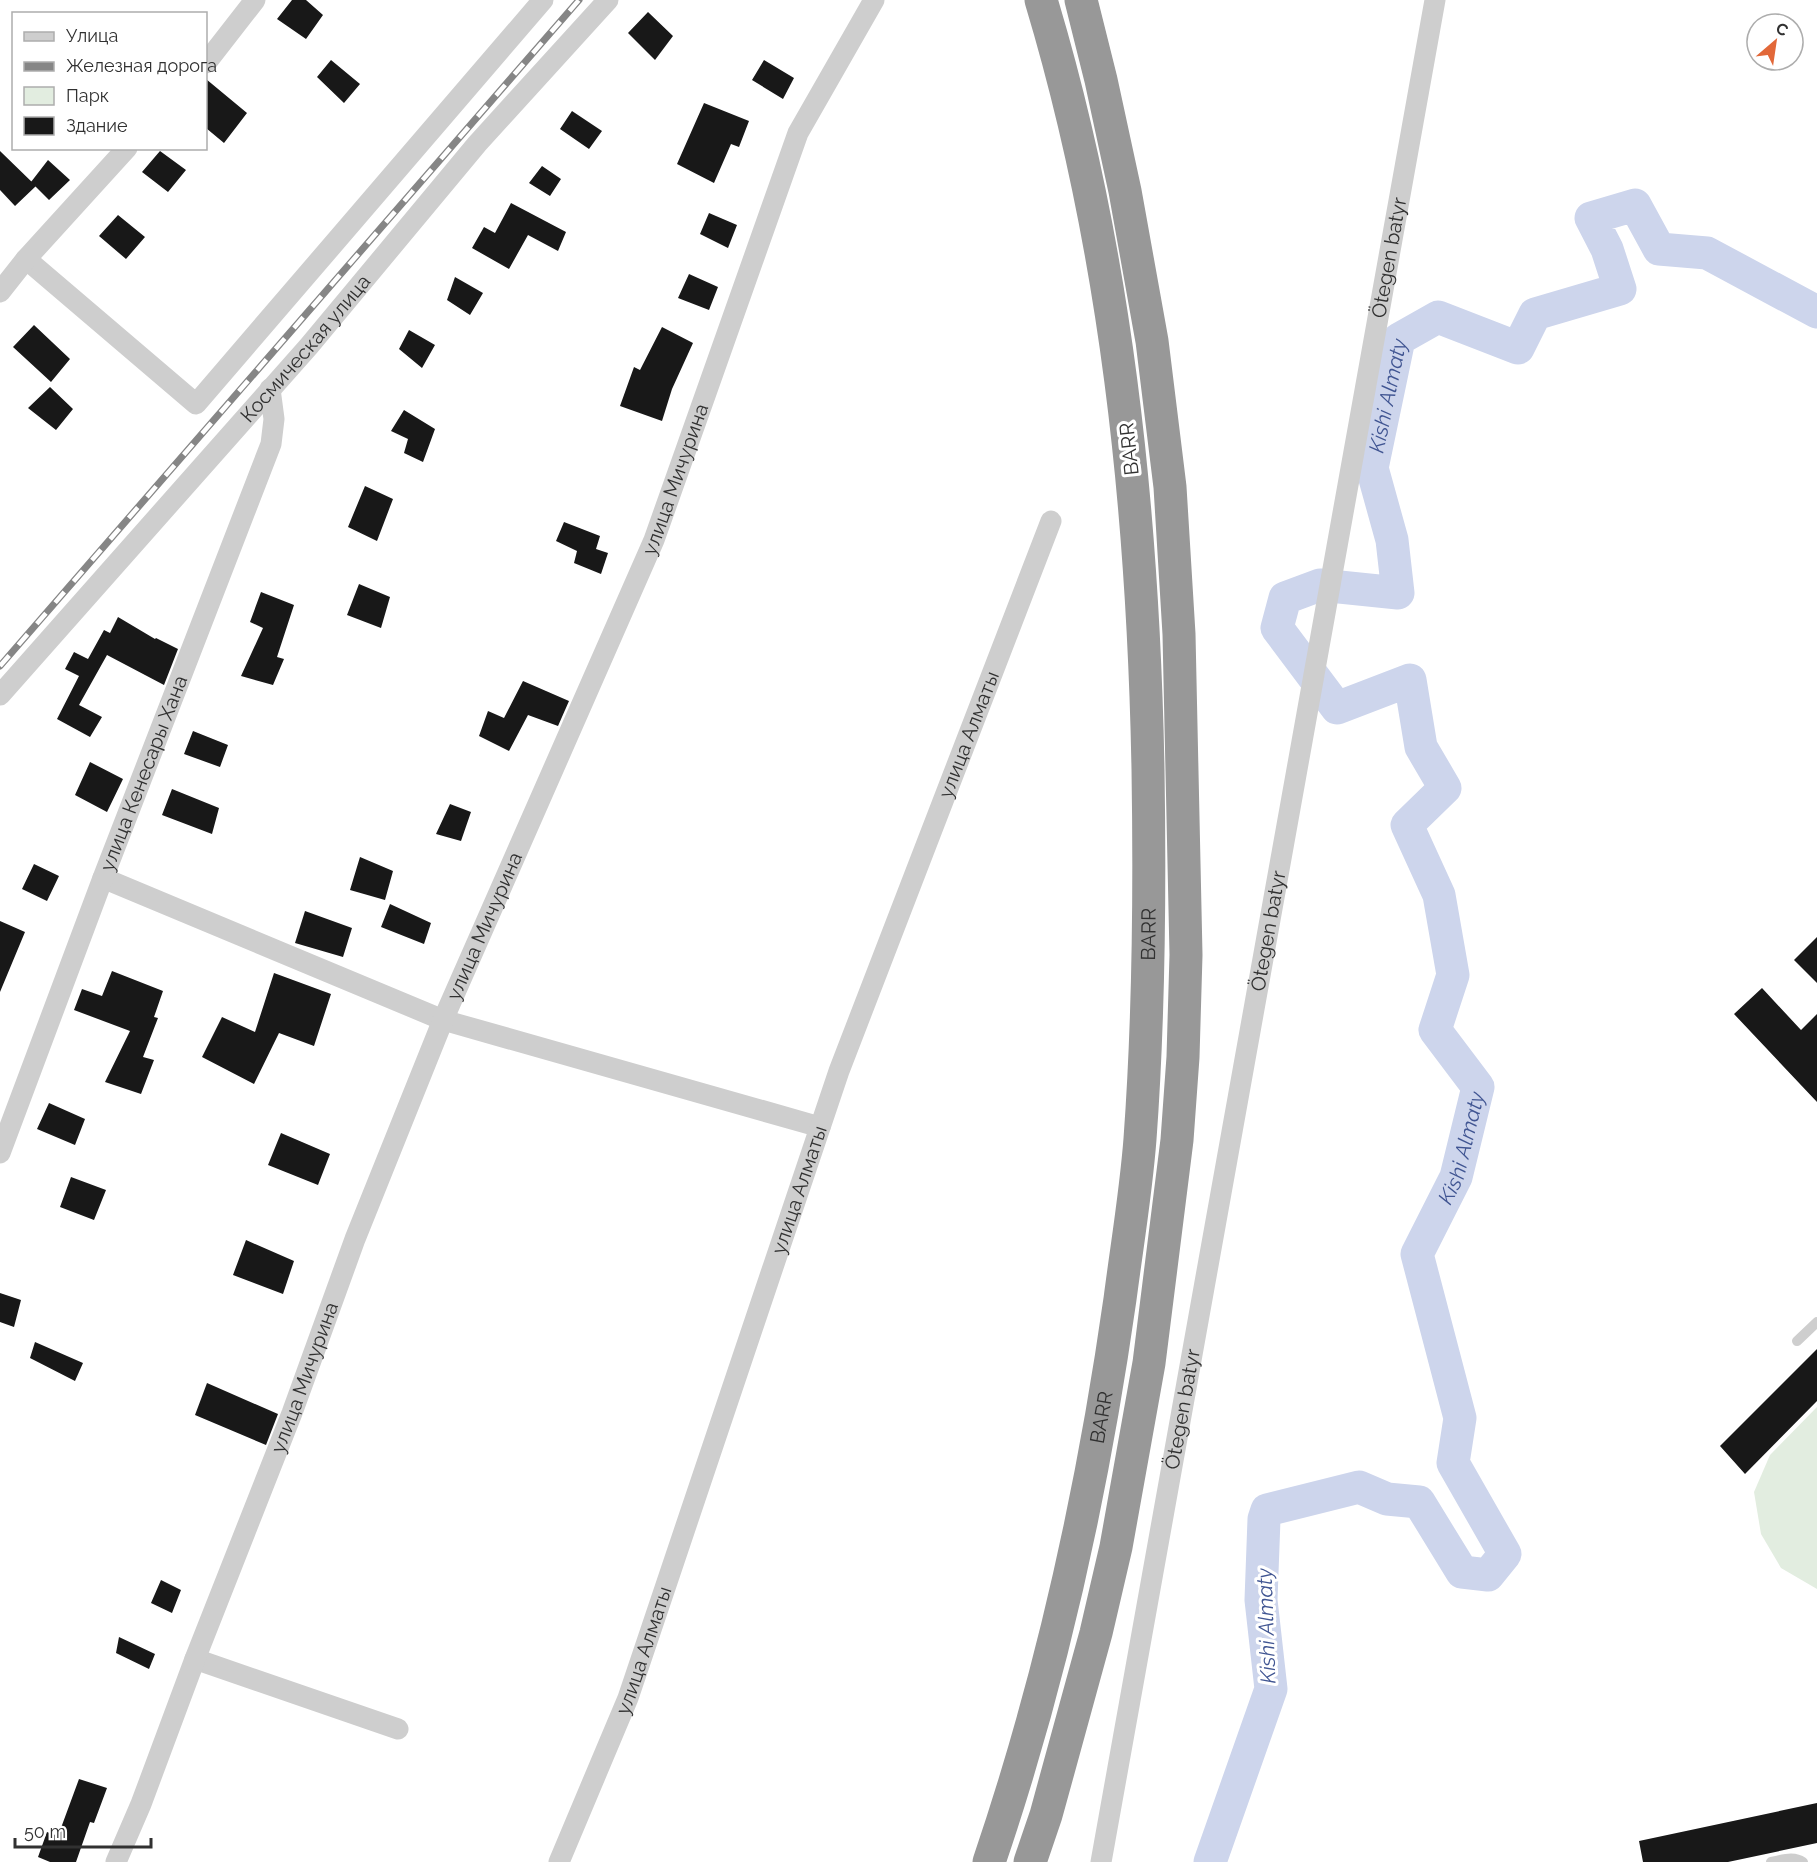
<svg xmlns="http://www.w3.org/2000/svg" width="1817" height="1862" font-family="Raleway,sans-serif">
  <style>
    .green { fill: #e2ede0 }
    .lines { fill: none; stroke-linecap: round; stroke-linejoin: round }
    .river { stroke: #cdd5ec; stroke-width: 33 }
    .building { fill: #181818 }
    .service { stroke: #cecece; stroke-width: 10 }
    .minor { stroke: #cecece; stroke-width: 21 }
    .motorway { stroke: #989898; stroke-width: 33 }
    .rail-casing { stroke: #868686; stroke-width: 7 }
    .rail { stroke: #fff; stroke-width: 4.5; stroke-dasharray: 14; stroke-linecap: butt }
    .labels { text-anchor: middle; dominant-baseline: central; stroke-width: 6; stroke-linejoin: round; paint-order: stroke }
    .street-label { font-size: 20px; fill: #313131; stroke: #fff }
    .water-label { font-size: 21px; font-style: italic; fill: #405592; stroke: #fff }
  </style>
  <rect width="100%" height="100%" fill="#fff"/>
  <path class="green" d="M 1817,1407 L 1817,1589 L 1781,1568 L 1761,1534 L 1754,1492 L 1770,1455 Z"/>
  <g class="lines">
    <path class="river" id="s1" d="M 1210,1862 L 1271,1689 L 1261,1600 L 1264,1519 L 1267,1510 L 1359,1487 L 1387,1499 L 1419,1502 L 1462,1572 L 1488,1575 L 1505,1554 L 1453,1463 L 1460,1418 L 1417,1254 L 1456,1177 L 1478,1087 L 1435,1030 L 1453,975 L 1439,895 L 1407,825 L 1445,788 L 1421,747 L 1410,680 L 1337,708 L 1277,628 L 1285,598 L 1320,585 L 1398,593 L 1392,540 L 1372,468 L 1399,339 L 1438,317 L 1518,348 L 1535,314 L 1620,289 L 1607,249 L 1591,218 L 1635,205 L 1659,249 L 1707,253 L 1817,312"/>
  </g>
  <path class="building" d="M 292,0 L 306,0 L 323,15 L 306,39 L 277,19 Z
    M 648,12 L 673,36 L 655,60 L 628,33 Z
    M 331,60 L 360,84 L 344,103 L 317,77 Z
    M 764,60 L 794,78 L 783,99 L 752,80 Z
    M 206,79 L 247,113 L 224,143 L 206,128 Z
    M 704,103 L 749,121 L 739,147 L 731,144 L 714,183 L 677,164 Z
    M 572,111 L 602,131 L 589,149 L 560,129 Z
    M 0,151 L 36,186 L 15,206 L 0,190 Z
    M 160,151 L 186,170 L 168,192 L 142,172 Z
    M 48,160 L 70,180 L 49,200 L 31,182 Z
    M 542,166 L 561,179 L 550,196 L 529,183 Z
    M 511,203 L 566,232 L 558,251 L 528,235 L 509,269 L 472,248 L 484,227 L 495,233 Z
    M 709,213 L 737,225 L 728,248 L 700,234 Z
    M 118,215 L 145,237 L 126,259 L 99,236 Z
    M 689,274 L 718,287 L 709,310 L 678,298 Z
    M 455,277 L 483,293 L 470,315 L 447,300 Z
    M 34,325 L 70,359 L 51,382 L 13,347 Z
    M 662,327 L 693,343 L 672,389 L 662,421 L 620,406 L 634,367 L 640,370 Z
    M 409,330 L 435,345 L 422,368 L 399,349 Z
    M 50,387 L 73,409 L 56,430 L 28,408 Z
    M 404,410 L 435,429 L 423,462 L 404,453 L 408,439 L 391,431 Z
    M 365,486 L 393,499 L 377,541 L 348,527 Z
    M 564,522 L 600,536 L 596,549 L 608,553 L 601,574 L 574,563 L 577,551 L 556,541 Z
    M 359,584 L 390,597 L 381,628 L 347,615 Z
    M 261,592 L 294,605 L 277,657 L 284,659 L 273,685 L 241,676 L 263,628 L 250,622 Z
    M 118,617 L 155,639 L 156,638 L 178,649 L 164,685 L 107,655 L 79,705 L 102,717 L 90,737 L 57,719 L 79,676 L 65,669 L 74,652 L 88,659 L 104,630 L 110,633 Z
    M 523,681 L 569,701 L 558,726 L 528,715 L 509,751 L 479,736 L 488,711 L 504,718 Z
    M 193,731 L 228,745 L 220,767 L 184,754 Z
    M 90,762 L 123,779 L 107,812 L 75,795 Z
    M 172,789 L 219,808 L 212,834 L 162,815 Z
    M 450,804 L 471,812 L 461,841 L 436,834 Z
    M 360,857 L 393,871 L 385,900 L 350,890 Z
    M 34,864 L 59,876 L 47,901 L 22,889 Z
    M 390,904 L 431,923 L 424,944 L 381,927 Z
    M 305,911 L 352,928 L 343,957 L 295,943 Z
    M 0,921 L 25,932 L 0,992 Z
    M 1817,937 L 1817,983 L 1794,960 Z
    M 112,971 L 163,991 L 154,1017 L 158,1018 L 143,1057 L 154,1060 L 141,1094 L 105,1082 L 130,1031 L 74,1010 L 82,989 L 102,996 Z
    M 274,973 L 331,994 L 314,1046 L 279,1033 L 254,1084 L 202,1057 L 222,1017 L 255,1032 Z
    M 1762,988 L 1801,1030 L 1817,1014 L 1817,1102 L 1734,1014 Z
    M 49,1103 L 85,1119 L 75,1145 L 37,1129 Z
    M 281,1133 L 330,1154 L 318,1185 L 268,1165 Z
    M 71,1177 L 106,1190 L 94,1220 L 60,1207 Z
    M 246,1240 L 294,1261 L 283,1294 L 233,1275 Z
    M 0,1293 L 21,1300 L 14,1327 L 0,1322 Z
    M 35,1342 L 83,1363 L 75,1381 L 30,1358 Z
    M 1817,1349 L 1817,1401 L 1745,1474 L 1720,1446 Z
    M 207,1383 L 278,1414 L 266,1445 L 195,1415 Z
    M 161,1580 L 181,1590 L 172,1613 L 151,1603 Z
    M 119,1637 L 155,1654 L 149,1669 L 116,1653 Z
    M 79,1779 L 107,1788 L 94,1823 L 90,1822 L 76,1862 L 50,1862 L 38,1857 L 47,1832 L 58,1836 Z
    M 1817,1803 L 1817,1843 L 1728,1862 L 1643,1862 L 1639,1841 Z"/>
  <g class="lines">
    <path class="service" d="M 1797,1341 L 1817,1322
      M 1771,1862 C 1782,1860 1793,1855 1803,1862"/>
    <g class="minor">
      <path d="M 206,63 L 255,0"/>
      <path d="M 26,259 L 196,404 L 543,0"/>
      <path d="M 0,292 L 26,259 L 127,148"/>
      <path id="s2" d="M 0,695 L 309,346 L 477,144 L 608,0"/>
      <path d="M 103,878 L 443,1020 L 820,1127"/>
      <path id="s3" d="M 0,1153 L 103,878 L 271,444 L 274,419 L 270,389"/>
      <path d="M 195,1659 L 398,1729"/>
      <path id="s4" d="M 116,1862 L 141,1804 L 195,1659 L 292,1413 L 355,1239 L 443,1020 L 654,540 L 798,133 L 874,0"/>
      <path id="s5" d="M 559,1862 L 628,1698 L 839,1071 L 1051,521"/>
      <path id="s6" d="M 1101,1862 L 1435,0"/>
    </g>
    <g class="motorway">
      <path id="s7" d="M 989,1862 C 1051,1680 1093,1489 1120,1299 C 1127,1245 1136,1192 1140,1139 C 1149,1016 1150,892 1148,769 C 1143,509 1116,249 1041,0"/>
      <path d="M 1030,1862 L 1046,1815 L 1096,1633 L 1116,1547 L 1149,1363 L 1177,1140 L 1183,1057 L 1186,955 L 1179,634 L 1170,487 L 1152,341 L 1125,191 L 1101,80 L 1081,0"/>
    </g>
    <defs>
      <path id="rail" d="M 0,666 L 579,0"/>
    </defs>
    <use href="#rail" class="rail-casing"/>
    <use href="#rail" class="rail"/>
  </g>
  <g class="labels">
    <g class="street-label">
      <text stroke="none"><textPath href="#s6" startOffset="1630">Ötegen batyr</textPath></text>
      <text stroke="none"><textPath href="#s2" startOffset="462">Космическая улица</textPath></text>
      <text transform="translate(1129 449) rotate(-96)">BARR</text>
      <text stroke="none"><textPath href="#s4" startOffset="1492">улица Мичурина</textPath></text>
      <text stroke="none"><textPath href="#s5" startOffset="1200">улица Алматы</textPath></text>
      <text stroke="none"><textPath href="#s3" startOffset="406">улица Кенесары Хана</textPath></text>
      <text stroke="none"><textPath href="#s4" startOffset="1006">улица Мичурина</textPath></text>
      <text stroke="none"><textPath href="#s6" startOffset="946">Ötegen batyr</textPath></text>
      <text stroke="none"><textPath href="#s7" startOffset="945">BARR</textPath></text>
      <text stroke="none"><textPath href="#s5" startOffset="714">улица Алматы</textPath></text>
      <text stroke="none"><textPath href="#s4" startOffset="520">улица Мичурина</textPath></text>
      <text stroke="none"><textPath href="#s6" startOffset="460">Ötegen batyr</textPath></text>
      <text stroke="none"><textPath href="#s7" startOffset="459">BARR</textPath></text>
      <text stroke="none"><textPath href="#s5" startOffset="228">улица Алматы</textPath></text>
    </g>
    <g class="water-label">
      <text stroke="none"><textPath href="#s1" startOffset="2138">Kіshі Almaty</textPath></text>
      <text stroke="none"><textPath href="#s1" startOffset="1092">Kіshі Almaty</textPath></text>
      <text transform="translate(1266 1626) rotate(-92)">Kіshі Almaty</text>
    </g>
  </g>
  <rect x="12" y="12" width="195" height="138" fill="#ffffff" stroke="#adadad" stroke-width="1.5"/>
  <rect x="24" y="32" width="30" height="9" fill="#cecece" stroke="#adadad" stroke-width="1.5"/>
  <text x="66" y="42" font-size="18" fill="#313131">Улица</text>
  <rect x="24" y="62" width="30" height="9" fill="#868686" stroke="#adadad" stroke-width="1.5"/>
  <text x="66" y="72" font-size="18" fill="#313131">Железная дорога</text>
  <rect x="24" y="87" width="30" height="18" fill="#e2ede0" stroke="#adadad" stroke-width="1.5"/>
  <text x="66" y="102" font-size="18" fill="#313131">Парк</text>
  <rect x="24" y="117" width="30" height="18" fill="#181818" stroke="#adadad" stroke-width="1.5"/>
  <text x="66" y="132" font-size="18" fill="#313131">Здание</text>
  <g transform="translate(1775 42) rotate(29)"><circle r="28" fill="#ffffff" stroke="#adadad" stroke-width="1.5"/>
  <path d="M0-4.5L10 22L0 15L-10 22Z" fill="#e26839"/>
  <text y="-9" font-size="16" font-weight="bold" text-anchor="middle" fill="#313131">С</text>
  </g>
  <path d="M15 1838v9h136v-9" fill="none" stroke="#313131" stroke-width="3"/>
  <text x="24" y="1838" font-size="18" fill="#313131" stroke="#ffffff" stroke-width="4.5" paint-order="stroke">50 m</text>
</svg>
